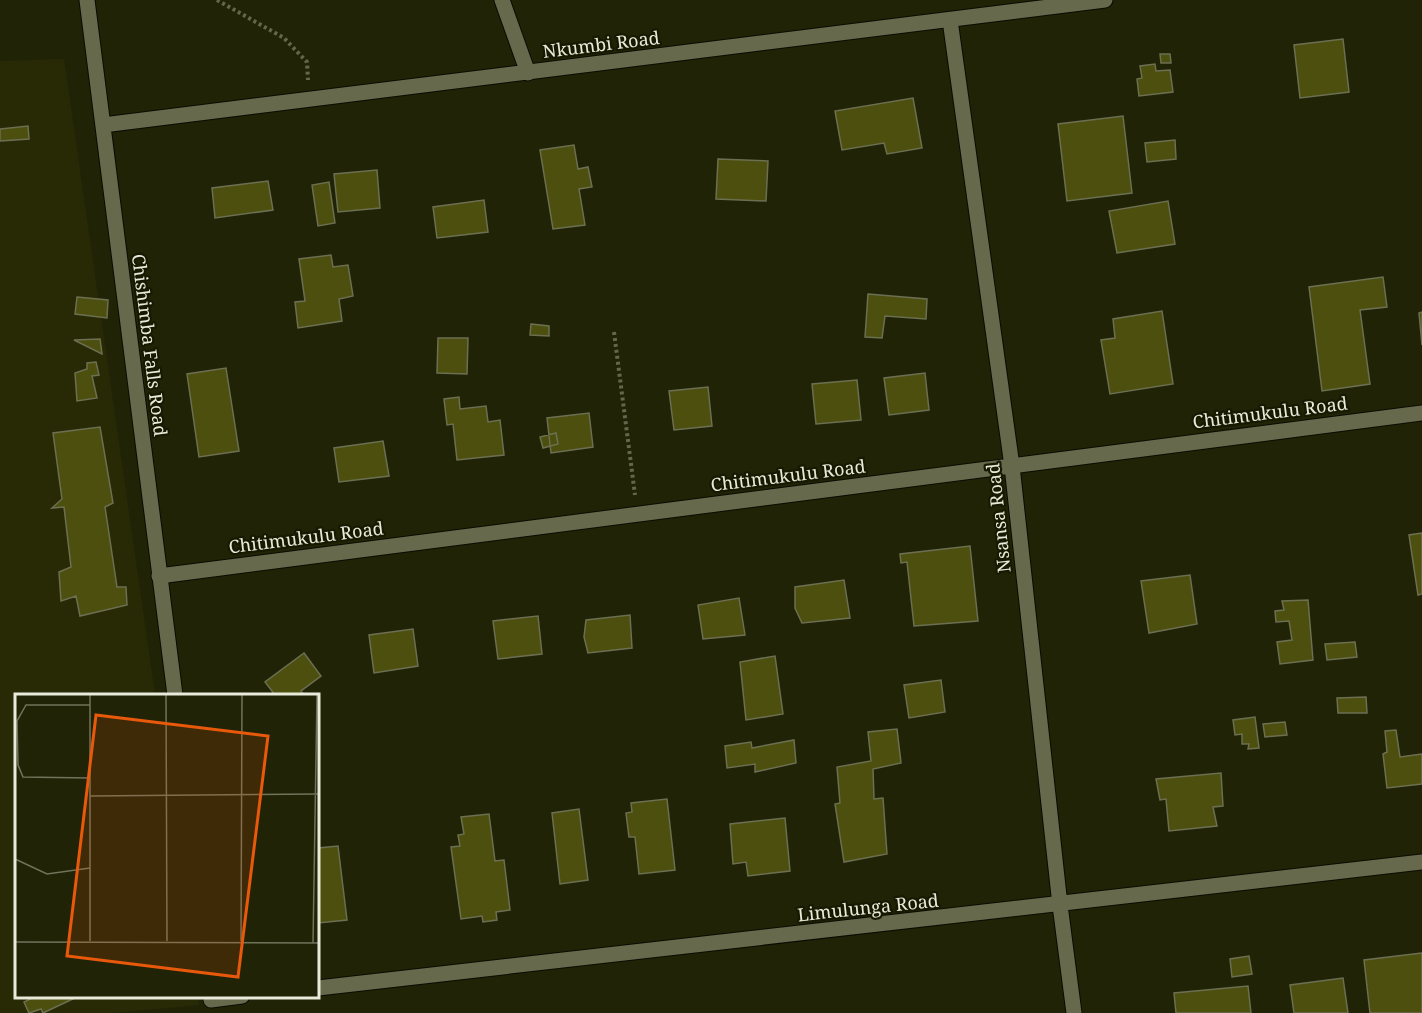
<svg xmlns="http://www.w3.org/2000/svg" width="1422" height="1013" font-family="'Noto Serif',serif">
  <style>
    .built { fill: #282a06 }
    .building { fill: #4c4f0d; stroke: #6c6f52; stroke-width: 1.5 }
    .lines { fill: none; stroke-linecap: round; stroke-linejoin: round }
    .minor-casing { stroke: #0b0c00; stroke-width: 17 }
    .path { stroke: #64664e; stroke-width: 4; stroke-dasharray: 3 3; stroke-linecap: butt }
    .minor { stroke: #66694c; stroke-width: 15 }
    .labels { text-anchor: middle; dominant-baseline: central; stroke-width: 4.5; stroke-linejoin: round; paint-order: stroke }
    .street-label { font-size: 18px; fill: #e8eada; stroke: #181901 }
    .inset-road { fill: none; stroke: #71735b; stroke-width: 1.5 }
    .view { fill: #e8590c; fill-opacity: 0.15; stroke: #e8590c; stroke-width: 3 }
    .inset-edge { fill: none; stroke: #e8eada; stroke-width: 3 }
  </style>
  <rect width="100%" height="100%" fill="#212307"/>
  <path class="built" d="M 64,59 L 155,695 L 16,695 L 16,996 L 198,996 L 199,1005 L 111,1013 L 0,1013 L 0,61 Z"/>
  <path class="building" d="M 1343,39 L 1349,92 L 1300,98 L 1294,45 Z
    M 1160,54 L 1170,54 L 1171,63 L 1161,63 Z
    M 1155,64 L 1156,71 L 1170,70 L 1173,92 L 1139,96 L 1137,79 L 1142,78 L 1140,66 Z
    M 913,98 L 922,148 L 887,154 L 884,143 L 842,150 L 835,111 Z
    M 1123,116 L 1132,193 L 1067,201 L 1058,124 Z
    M 28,126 L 29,139 L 0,141 L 0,129 Z
    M 1175,140 L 1176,159 L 1147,162 L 1145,143 Z
    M 574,145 L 578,169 L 588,167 L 592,187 L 579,189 L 585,225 L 553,229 L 540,150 Z
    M 718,159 L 768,161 L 766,201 L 716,199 Z
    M 377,170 L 380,208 L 338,212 L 334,174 Z
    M 268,181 L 273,210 L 215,218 L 212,188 Z
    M 329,182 L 335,223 L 318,226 L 312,185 Z
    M 484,200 L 488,232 L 437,238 L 433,207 Z
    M 1168,201 L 1175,244 L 1117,253 L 1109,211 Z
    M 331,255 L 333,267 L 348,265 L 353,296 L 339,299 L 342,321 L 298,328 L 295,302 L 305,301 L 299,259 Z
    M 1383,277 L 1387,307 L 1360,310 L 1370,384 L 1322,391 L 1309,287 Z
    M 868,294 L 927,299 L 926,319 L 885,316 L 882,338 L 865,337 Z
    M 77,297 L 108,300 L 107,318 L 75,314 Z
    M 1162,311 L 1173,384 L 1110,394 L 1101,340 L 1115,338 L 1113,319 Z
    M 1422,312 L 1422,345 L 1419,313 Z
    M 531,324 L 549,326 L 549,336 L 530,335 Z
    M 438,338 L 468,338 L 467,374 L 437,373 Z
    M 100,339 L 102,354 L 74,340 Z
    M 96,362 L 99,375 L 92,376 L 97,398 L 77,401 L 75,373 L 87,369 L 87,363 Z
    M 226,368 L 239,451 L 199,457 L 187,374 Z
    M 925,373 L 929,410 L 889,415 L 884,378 Z
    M 857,380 L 861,420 L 816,424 L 812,384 Z
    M 708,387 L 712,426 L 674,430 L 669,391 Z
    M 459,397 L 460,409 L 486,406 L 488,422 L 500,420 L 504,455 L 457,460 L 453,424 L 447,425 L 444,399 Z
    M 589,413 L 593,447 L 551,453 L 547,418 Z
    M 100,427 L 113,503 L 105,507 L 117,587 L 126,587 L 127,605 L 80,616 L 76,596 L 61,601 L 59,572 L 71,567 L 64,507 L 52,508 L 62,499 L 53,433 Z
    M 556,433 L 558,444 L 543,448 L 540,437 Z
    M 383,441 L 389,476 L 339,482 L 334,448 Z
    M 1422,533 L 1422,594 L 1418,595 L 1409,535 Z
    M 970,546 L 978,621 L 914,626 L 907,562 L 901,563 L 900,554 Z
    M 1190,575 L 1197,624 L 1149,633 L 1141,581 Z
    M 844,580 L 850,618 L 802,623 L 795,608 L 795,587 Z
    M 739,598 L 745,635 L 703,639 L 698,605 Z
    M 1308,600 L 1313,660 L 1280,664 L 1277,642 L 1292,640 L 1289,621 L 1276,622 L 1275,611 L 1284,610 L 1282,601 Z
    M 630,615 L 632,648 L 588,653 L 584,637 L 586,620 Z
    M 538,616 L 542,654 L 498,659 L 493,621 Z
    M 413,629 L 418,666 L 374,673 L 369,635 Z
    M 1355,642 L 1357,657 L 1327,660 L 1325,644 Z
    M 304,653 L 321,676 L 301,691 L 304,695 L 275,695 L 265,682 Z
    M 775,656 L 783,714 L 746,720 L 740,662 Z
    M 941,680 L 945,712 L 909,718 L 904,685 Z
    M 1366,697 L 1367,713 L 1338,713 L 1337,698 Z
    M 1255,717 L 1259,748 L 1248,749 L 1249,744 L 1242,744 L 1242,734 L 1235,735 L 1233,720 Z
    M 1285,722 L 1287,735 L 1265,737 L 1263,724 Z
    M 897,729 L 901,763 L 873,769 L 874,799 L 883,798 L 887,854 L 844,862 L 835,804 L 840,803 L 837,767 L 871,761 L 868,732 Z
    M 1396,730 L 1400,757 L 1422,754 L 1422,784 L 1387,788 L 1383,754 L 1387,752 L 1385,731 Z
    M 794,740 L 796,763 L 755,772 L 755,764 L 727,768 L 725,746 L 751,742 L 752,748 Z
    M 1221,773 L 1223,806 L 1213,807 L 1217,826 L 1169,831 L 1166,799 L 1160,800 L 1156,779 Z
    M 667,799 L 675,870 L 639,874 L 635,837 L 629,837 L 626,813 L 632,812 L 631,803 Z
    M 579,809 L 588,880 L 560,884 L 552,813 Z
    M 489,814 L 495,861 L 504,860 L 510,910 L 496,912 L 497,920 L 483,922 L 482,916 L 461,919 L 451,847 L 460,846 L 458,835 L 464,834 L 461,817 Z
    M 785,818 L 790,871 L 748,876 L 746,862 L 733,864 L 730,824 Z
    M 338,846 L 347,920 L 318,923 L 318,848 Z
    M 1422,953 L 1422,1013 L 1370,1013 L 1364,960 Z
    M 1249,956 L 1252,974 L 1232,977 L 1230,959 Z
    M 1343,978 L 1348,1013 L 1294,1013 L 1290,985 Z
    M 1248,986 L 1251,1013 L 1176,1013 L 1174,993 Z
    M 36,996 L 77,996 L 77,997 L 43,1013 L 41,1009 L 29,1013 L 24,1002 Z"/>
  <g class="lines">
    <defs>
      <path id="minor" d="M 87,0 L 175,695
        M 502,0 L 528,73
        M 950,20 L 1012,466 L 1060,905 L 1074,1013
        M 103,125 L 1105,0
        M 159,576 L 1422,413
        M 318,988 L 1422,862
        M 211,1000 L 242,996"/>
    </defs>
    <use href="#minor" class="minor-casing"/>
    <path class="path" d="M 217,0 L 284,38 L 307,62 L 308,80
      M 614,332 L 635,495"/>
    <use href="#minor" class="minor"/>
  </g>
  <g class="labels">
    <g class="street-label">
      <text transform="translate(601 44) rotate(-7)">Nkumbi Road</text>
      <text transform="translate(150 345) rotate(83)">Chishimba Falls Road</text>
      <text transform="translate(1270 412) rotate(-7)">Chitimukulu Road</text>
      <text transform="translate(788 475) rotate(-7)">Chitimukulu Road</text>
      <text transform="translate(998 518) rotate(-96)">Nsansa Road</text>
      <text transform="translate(306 537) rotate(-7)">Chitimukulu Road</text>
      <text transform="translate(868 907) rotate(-6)">Limulunga Road</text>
    </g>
  </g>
  <g transform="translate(15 694)">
    <rect width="304" height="304" fill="#212307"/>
    <path class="inset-road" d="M 75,1 L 75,247M 151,1 L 152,247M 75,84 L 8,83 L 3,71 L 2,27 L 11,11 L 75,11M 75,102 L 305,100M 0,165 L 32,180 L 75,174M 226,247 L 227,1M 0,248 L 305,249M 298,249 L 302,1"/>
    <path class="view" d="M 81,21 L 253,42 L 223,283 L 52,262 Z"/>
    <rect width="304" height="304" class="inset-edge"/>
  </g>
</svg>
